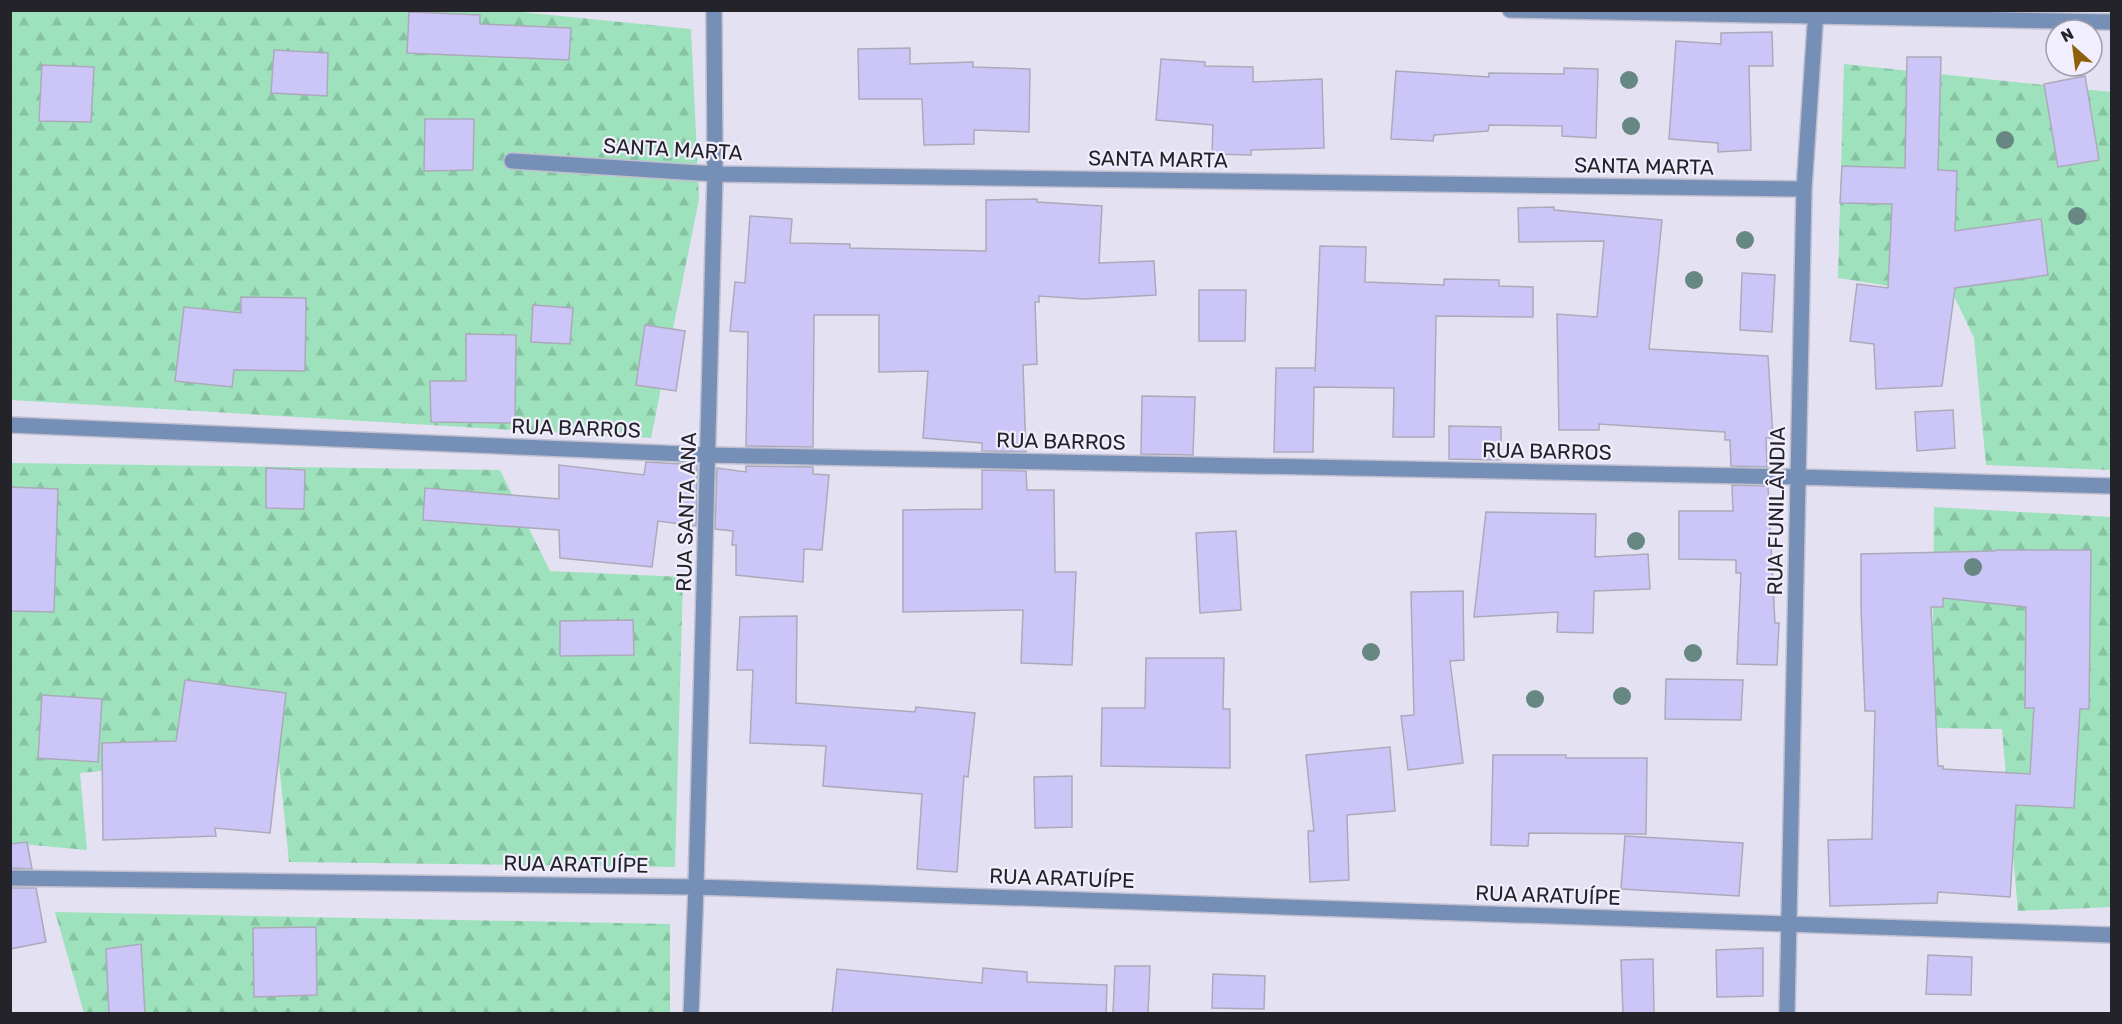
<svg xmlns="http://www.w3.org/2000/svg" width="2122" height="1024" font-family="Rubik,sans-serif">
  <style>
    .forest { fill: url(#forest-firs) }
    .building { fill: #ccc6f8; stroke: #abaab9; stroke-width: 1.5; fill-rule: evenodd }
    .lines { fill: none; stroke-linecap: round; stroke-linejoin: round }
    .street-casing { stroke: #c1bfce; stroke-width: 18 }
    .street { stroke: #768fb7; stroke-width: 15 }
    .tree { fill: #678782 }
    .labels { text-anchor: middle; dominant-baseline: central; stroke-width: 4.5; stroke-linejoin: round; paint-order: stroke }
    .street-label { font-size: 21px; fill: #242329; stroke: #f1effd }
  </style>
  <defs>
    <pattern id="forest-firs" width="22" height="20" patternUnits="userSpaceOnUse" patternTransform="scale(1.5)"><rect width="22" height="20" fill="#9de2bc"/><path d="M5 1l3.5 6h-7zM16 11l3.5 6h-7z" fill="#87c2a2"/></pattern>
  </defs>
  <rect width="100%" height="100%" fill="#e3e1f2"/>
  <path class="forest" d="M 500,10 L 691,29 L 699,199 L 651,438 L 11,400 L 10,11 Z
    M 1844,64 L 2111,92 L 2111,470 L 1986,465 L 1974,338 L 1954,296 L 1838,278 Z
    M 11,463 L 500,470 L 550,571 L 683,577 L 675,867 L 289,862 L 278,754 L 80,773 L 87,850 L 11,843 Z
    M 1934,507 L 2111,517 L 2111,907 L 2018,911 L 2002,729 L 1932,728 Z
    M 55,912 L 670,924 L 670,1013 L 84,1013 Z"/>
  <path class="building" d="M 409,12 L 480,15 L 480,24 L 571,28 L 569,60 L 407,53 Z
    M 1772,32 L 1773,66 L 1749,66 L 1751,150 L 1718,152 L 1718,143 L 1669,139 L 1676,41 L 1721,44 L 1721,33 Z
    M 910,48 L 910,64 L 973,62 L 973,67 L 1030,69 L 1029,132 L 974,130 L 974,144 L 924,145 L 922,99 L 859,99 L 858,49 Z
    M 274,50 L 328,53 L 327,96 L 271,93 Z
    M 1907,57 L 1941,57 L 1938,170 L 1957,171 L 1955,231 L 2041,219 L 2048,275 L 1955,288 L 1942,386 L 1876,389 L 1874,344 L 1850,341 L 1857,284 L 1888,288 L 1892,204 L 1840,203 L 1842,166 L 1905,168 Z
    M 1161,59 L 1205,62 L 1205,66 L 1253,67 L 1253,82 L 1322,79 L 1324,148 L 1251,150 L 1251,155 L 1212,154 L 1213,125 L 1156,120 Z
    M 42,65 L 94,67 L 91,122 L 39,121 Z
    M 1564,68 L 1598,69 L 1596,138 L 1562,136 L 1562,126 L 1489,125 L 1488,131 L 1434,135 L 1433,141 L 1391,139 L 1396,71 L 1489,77 L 1489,73 L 1564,74 Z
    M 2085,76 L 2099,160 L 2058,167 L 2044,84 Z
    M 425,119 L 474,119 L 473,170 L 424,171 Z
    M 1037,199 L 1037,202 L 1102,206 L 1099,263 L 1154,261 L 1156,295 L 1084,299 L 1039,296 L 1039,302 L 1035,302 L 1037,364 L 1023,365 L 1026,452 L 982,451 L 982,443 L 923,438 L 928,371 L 879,372 L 879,315 L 814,315 L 813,447 L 746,446 L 748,332 L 730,331 L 735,282 L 745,283 L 750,216 L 792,219 L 790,243 L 850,244 L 850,248 L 986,251 L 986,200 Z
    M 1554,207 L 1554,210 L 1662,220 L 1649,349 L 1768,356 L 1773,438 L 1766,438 L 1767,467 L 1731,466 L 1730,440 L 1725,440 L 1725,432 L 1599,424 L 1599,430 L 1559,430 L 1557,314 L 1597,317 L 1604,241 L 1519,242 L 1518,208 Z
    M 1320,246 L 1366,247 L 1365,282 L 1444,285 L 1444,279 L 1499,280 L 1499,286 L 1533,287 L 1533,317 L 1436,316 L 1434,437 L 1393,437 L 1394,388 L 1314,387 L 1313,452 L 1274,452 L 1276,368 L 1315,368 L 1315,372 Z
    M 1742,273 L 1775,275 L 1772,332 L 1740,330 Z
    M 1199,290 L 1246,290 L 1245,341 L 1199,341 Z
    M 241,297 L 306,298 L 305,371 L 234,370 L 232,387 L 175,381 L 184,307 L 241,313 Z
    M 533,305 L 573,308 L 570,344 L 531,342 Z
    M 645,325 L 685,331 L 676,391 L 636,385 Z
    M 466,334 L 516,335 L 515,423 L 431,422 L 430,381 L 466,381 Z
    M 1142,396 L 1195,397 L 1193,455 L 1141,454 Z
    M 1953,410 L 1955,448 L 1917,451 L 1915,412 Z
    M 1449,426 L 1501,427 L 1501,460 L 1449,459 Z
    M 646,462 L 697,465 L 696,526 L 658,521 L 652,567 L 560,558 L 559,530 L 423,520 L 425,488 L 559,499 L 559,465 L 644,475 Z
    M 746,466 L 813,467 L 813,474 L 829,475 L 822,550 L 804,549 L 803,582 L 736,575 L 736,545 L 732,545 L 733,531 L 715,529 L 717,468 L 746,472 Z
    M 266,468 L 305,470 L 304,509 L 266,508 Z
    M 982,470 L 1026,471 L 1027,490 L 1054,490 L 1055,572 L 1076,572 L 1072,665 L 1021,663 L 1023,610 L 903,612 L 903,510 L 982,509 Z
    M 1732,485 L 1768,486 L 1775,623 L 1779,623 L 1777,665 L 1737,664 L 1741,573 L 1736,573 L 1736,560 L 1679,559 L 1679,511 L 1733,511 Z
    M 10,487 L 58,489 L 54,612 L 10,611 Z
    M 1486,512 L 1596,514 L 1595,557 L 1648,554 L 1650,589 L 1594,591 L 1593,633 L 1557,632 L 1558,612 L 1474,617 Z
    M 1236,531 L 1241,610 L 1200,613 L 1196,533 Z
    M 1996,550 L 2091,550 L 2089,709 L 2080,709 L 2074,808 L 2016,805 L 2010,897 L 1938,892 L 1937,903 L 1830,906 L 1828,840 L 1872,839 L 1875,711 L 1865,711 L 1861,608 L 1861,554 L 1995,551 ZM 1943,598 L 2026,607 L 2025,708 L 2034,708 L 2030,774 L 1943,769 L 1943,766 L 1938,766 L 1931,607 L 1943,607 Z
    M 1463,591 L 1464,660 L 1450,661 L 1463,763 L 1408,770 L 1401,716 L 1414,715 L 1411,592 Z
    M 797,616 L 796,703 L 915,712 L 916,707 L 975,713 L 968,777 L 964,776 L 957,872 L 917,869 L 922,794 L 823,786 L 826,746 L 750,743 L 753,670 L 737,670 L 740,617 Z
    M 633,620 L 634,655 L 560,656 L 560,621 Z
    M 1146,658 L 1224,658 L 1223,709 L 1230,709 L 1230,768 L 1101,766 L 1102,708 L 1145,708 Z
    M 1666,679 L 1743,680 L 1741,720 L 1665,719 Z
    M 185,680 L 286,693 L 270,833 L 215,828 L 216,836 L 103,840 L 102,743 L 176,741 Z
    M 42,695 L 102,699 L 98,762 L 38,758 Z
    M 1390,747 L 1395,811 L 1347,815 L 1349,880 L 1310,882 L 1308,831 L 1314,831 L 1306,755 Z
    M 1493,755 L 1566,755 L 1566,758 L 1647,758 L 1646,834 L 1529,833 L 1528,846 L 1491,845 Z
    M 1072,776 L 1072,827 L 1035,828 L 1034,777 Z
    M 1625,836 L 1743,843 L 1739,896 L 1621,889 Z
    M 27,842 L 32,869 L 10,868 L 10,844 Z
    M 10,888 L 36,888 L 46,942 L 10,949 Z
    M 316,927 L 317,995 L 254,997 L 253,928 Z
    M 141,944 L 145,1014 L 109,1014 L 106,949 Z
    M 1763,948 L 1763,996 L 1717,997 L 1716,950 Z
    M 1928,955 L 1972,957 L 1971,995 L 1926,994 Z
    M 1653,959 L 1654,1014 L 1623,1014 L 1621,960 Z
    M 1115,966 L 1150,966 L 1148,1014 L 1113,1014 Z
    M 983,968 L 1027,972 L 1027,982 L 1107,985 L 1106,1014 L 832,1014 L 837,969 L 982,983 Z
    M 1213,974 L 1265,976 L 1264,1009 L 1212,1008 Z"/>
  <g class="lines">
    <defs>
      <path id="street" d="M 1510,10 L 2112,22
        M 512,161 L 715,174 L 1804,189
        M 10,425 L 708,455 L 1798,477 L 2112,486
        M 10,878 L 696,887 L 2112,935
        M 691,1014 L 696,887 L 715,174 L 714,10
        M 1787,1014 L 1804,189 L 1816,10"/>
    </defs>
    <use href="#street" class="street-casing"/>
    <use href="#street" class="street"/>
  </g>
  <g class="tree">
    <circle cx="1629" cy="80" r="9"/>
    <circle cx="1631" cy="126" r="9"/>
    <circle cx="2005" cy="140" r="9"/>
    <circle cx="2077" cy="216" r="9"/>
    <circle cx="1745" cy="240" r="9"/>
    <circle cx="1694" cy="280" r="9"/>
    <circle cx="1636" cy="541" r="9"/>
    <circle cx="1973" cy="567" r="9"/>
    <circle cx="1371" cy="652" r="9"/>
    <circle cx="1693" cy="653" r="9"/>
    <circle cx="1622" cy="696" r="9"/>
    <circle cx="1535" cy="699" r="9"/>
  </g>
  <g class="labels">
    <g class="street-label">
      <text transform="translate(673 149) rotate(3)">SANTA MARTA</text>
      <text transform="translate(1158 159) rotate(1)">SANTA MARTA</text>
      <text transform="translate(1644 166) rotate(1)">SANTA MARTA</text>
      <text transform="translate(576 428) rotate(2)">RUA BARROS</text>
      <text transform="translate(1061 441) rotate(1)">RUA BARROS</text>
      <text transform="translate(1547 451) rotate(1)">RUA BARROS</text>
      <text transform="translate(1776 511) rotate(-89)">RUA FUNILÂNDIA</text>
      <text transform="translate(686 512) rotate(-88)">RUA SANTA ANA</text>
      <text transform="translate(576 864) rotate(1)">RUA ARATUÍPE</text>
      <text transform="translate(1062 878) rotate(2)">RUA ARATUÍPE</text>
      <text transform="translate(1548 895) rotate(2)">RUA ARATUÍPE</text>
    </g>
  </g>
  <rect width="2122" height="1024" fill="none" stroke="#242329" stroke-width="24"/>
  <g transform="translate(2074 48) rotate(332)"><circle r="28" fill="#f1effd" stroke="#9f9da8" stroke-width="1.5"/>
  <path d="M0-4.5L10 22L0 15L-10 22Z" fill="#8f600b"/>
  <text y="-9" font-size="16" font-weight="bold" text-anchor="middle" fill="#242329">N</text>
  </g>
</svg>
